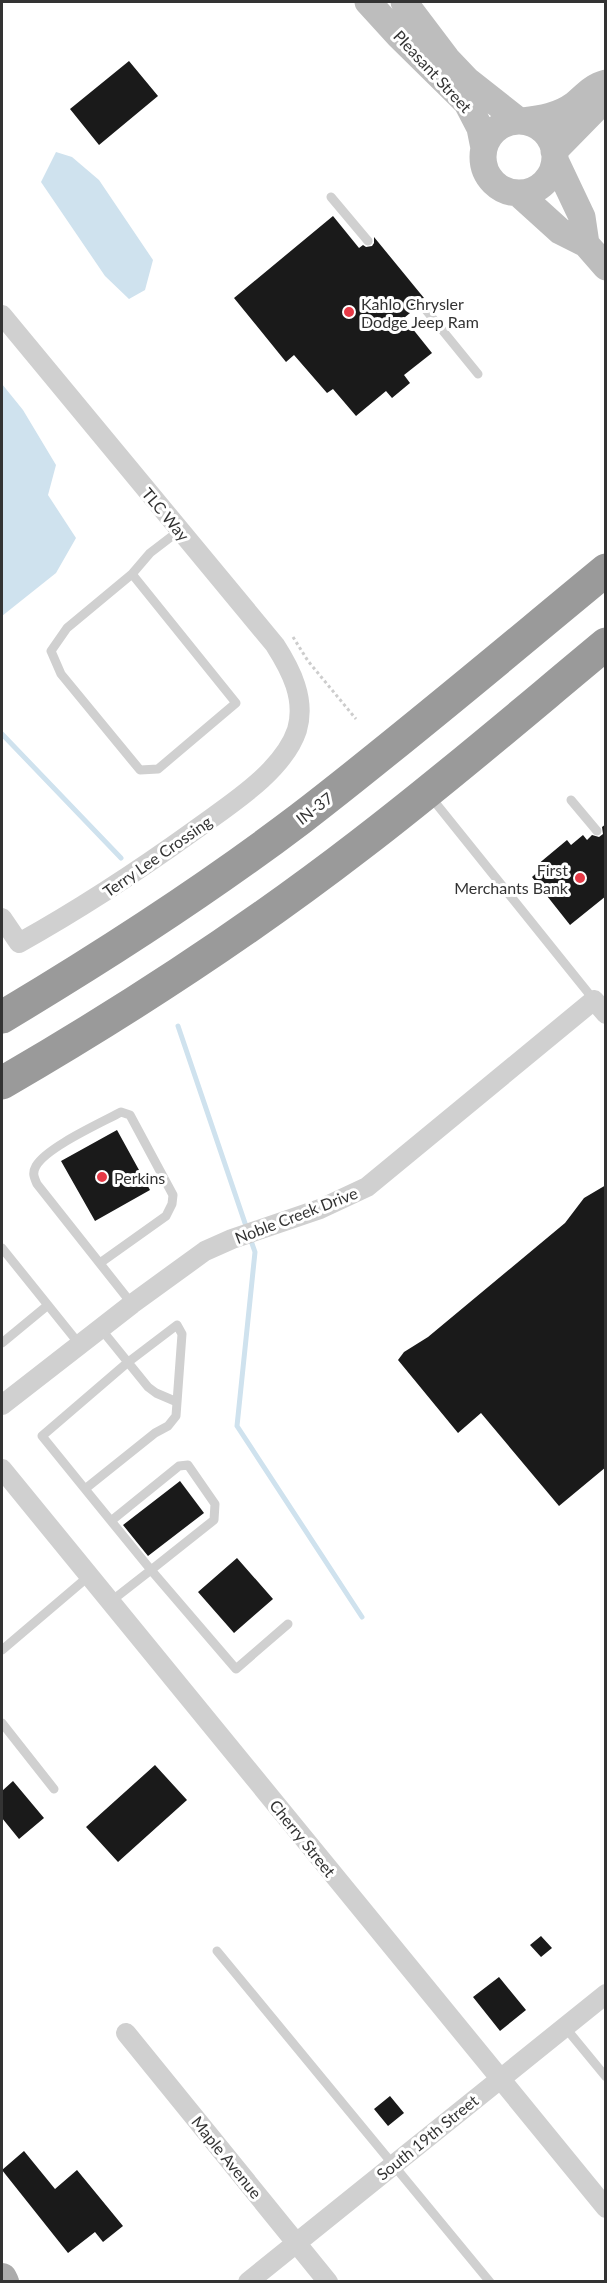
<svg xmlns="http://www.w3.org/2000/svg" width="607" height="2283" font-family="Lato,sans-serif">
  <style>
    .water { fill: #cfe2ee }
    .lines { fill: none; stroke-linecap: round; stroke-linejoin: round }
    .stream { stroke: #cfe2ee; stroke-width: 5 }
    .building { fill: #1a1a1a }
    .path { stroke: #cdcdcd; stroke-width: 3; stroke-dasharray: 3 3; stroke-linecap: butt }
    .lane { stroke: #d0d0d0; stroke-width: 9 }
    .street { stroke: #d0d0d0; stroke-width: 20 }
    .secondary { stroke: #bdbdbd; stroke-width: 27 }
    .primary { stroke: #ababab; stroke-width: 30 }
    .highway { stroke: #9a9a9a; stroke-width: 33 }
    .poi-dot { fill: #e63946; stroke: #fff; stroke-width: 2 }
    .labels { text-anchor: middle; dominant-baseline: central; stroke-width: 6; stroke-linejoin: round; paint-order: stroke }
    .street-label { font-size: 16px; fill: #333; stroke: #fff }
    .poi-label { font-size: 16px; fill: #333; stroke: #fff; text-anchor: start }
  </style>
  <rect width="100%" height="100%" fill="#fff"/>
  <path class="water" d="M 56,152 L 72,157 L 99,180 L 153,260 L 145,290 L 129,299 L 105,276 L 41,182 Z
    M 2,384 L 23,410 L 56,465 L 48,495 L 76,538 L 56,573 L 2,616 Z"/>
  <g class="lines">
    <path class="stream" d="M 2,734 L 121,858
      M 178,1026 L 247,1229
      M 250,1238 L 255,1252 L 237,1426 L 362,1617"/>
  </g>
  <path class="building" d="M 129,61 L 158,96 L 99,145 L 70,109 Z
    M 333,216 L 359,248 L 363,245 L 366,247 L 372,246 L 374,243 L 374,237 L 424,298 L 416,299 L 414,304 L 416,308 L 404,318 L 432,353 L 404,375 L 410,383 L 392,398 L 386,391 L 356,416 L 333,389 L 327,393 L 294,355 L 286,362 L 234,298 Z
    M 606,824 L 606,896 L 570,925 L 532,877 L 541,869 L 537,865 L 567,840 L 571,845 L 583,835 L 587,840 L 592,835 L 599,837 L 603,834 L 602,827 Z
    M 117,1130 L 150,1190 L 95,1221 L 61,1161 Z
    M 606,1185 L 606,1467 L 559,1506 L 481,1413 L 458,1433 L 398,1360 L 404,1352 L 428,1337 L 565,1223 L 584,1198 Z
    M 180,1481 L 204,1513 L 148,1556 L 123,1525 Z
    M 237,1558 L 273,1599 L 234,1633 L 198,1592 Z
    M 155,1765 L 187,1800 L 118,1862 L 86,1827 Z
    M 13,1781 L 44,1818 L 19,1839 L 2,1818 L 2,1791 Z
    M 541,1936 L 552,1948 L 541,1957 L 530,1945 Z
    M 499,1977 L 526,2010 L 500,2031 L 473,1997 Z
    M 390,2096 L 404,2113 L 388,2126 L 374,2109 Z
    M 24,2151 L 55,2189 L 77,2170 L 123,2226 L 103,2242 L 95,2232 L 68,2253 L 2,2170 Z"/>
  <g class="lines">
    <path class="path" d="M 293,637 L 308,661 L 356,719"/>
    <path class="lane" d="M 331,197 L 368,241
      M 421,304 L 478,374
      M 132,574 L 236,703 L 158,769 L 140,770 L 61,674 L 51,651 L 67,628 L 132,574 L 150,553 L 180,530
      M 430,796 L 594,1000
      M 571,800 L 597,831
      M 2,1248 L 80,1345
      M 100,1263 L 166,1216 L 172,1204 L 173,1195 L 130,1115 L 121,1112 C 101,1123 47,1147 36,1166 C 32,1173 34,1177 37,1184 L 132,1304
      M 177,1325 L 182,1334 L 176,1416 L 168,1426 L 155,1433 L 85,1489 L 42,1436 L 127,1363 Z
      M 101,1329 L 148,1387 L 156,1393 L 177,1402
      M 2,1343 L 48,1305
      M 85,1489 L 151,1570 L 110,1602
      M 111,1521 L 179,1466 L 188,1465 L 215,1504 L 214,1520 L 151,1570 L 236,1669 L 288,1624
      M 2,1650 L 89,1576
      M 2,1723 L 54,1789
      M 217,1951 L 490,2282
      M 564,2026 L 606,2077"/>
    <path class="street" d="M 2,315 L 275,645 C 291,670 306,699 297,730 C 283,772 229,805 195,830 C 138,871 80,909 19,943 L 2,918
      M 2,1405 L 132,1304 L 205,1251 L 232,1239 L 320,1209 L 367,1187 L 594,1000 L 606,1014
      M 2,1469 L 606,2208
      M 126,2033 L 328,2282
      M 248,2282 L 606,1994"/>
    <path class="secondary" d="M 368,2 L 399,36 L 467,103 L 480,128 L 484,148
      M 404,2 L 447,59 L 467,80 L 519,121
      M 523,121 C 541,119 559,116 574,105 C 585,96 591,87 606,83
      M483 157a36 36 0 1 1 72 0a36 36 0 1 1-72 0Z
      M 554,151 L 606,98
      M 555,160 L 582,217 L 586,244
      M 518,193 L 560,231 L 586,244 L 606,267"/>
    <path class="primary" d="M 2,2278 L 4,2282"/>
    <path class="highway" d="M 2,1017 C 104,956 205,891 300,819 C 404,739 504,654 606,570
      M 2,1083 C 126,1011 246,933 360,845 C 444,781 524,712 606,644"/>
  </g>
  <g class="poi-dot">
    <circle cx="349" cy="312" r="6"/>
    <circle cx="580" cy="878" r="6"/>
    <circle cx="102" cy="1177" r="6"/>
  </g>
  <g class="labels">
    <g class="street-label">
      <text transform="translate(433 71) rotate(47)">Pleasant Street</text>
      <text transform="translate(166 514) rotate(50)">TLC Way</text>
      <text transform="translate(314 808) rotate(-38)">IN-37</text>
      <text transform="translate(157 856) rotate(-35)">Terry Lee Crossing</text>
      <text transform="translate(296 1215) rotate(-21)">Noble Creek Drive</text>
      <text transform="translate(303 1838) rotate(51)">Cherry Street</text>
      <text transform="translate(427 2137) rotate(-39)">South 19th Street</text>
      <text transform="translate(227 2157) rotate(51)">Maple Avenue</text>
    </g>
    <g class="poi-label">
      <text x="361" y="303">Kahlo Chrysler<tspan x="361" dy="18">Dodge Jeep Ram</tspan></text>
      <text x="568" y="869" text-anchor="end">First<tspan x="568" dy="18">Merchants Bank</tspan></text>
      <text x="114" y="1177">Perkins</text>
    </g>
  </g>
  <rect width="607" height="2283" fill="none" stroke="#333333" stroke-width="6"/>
</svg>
